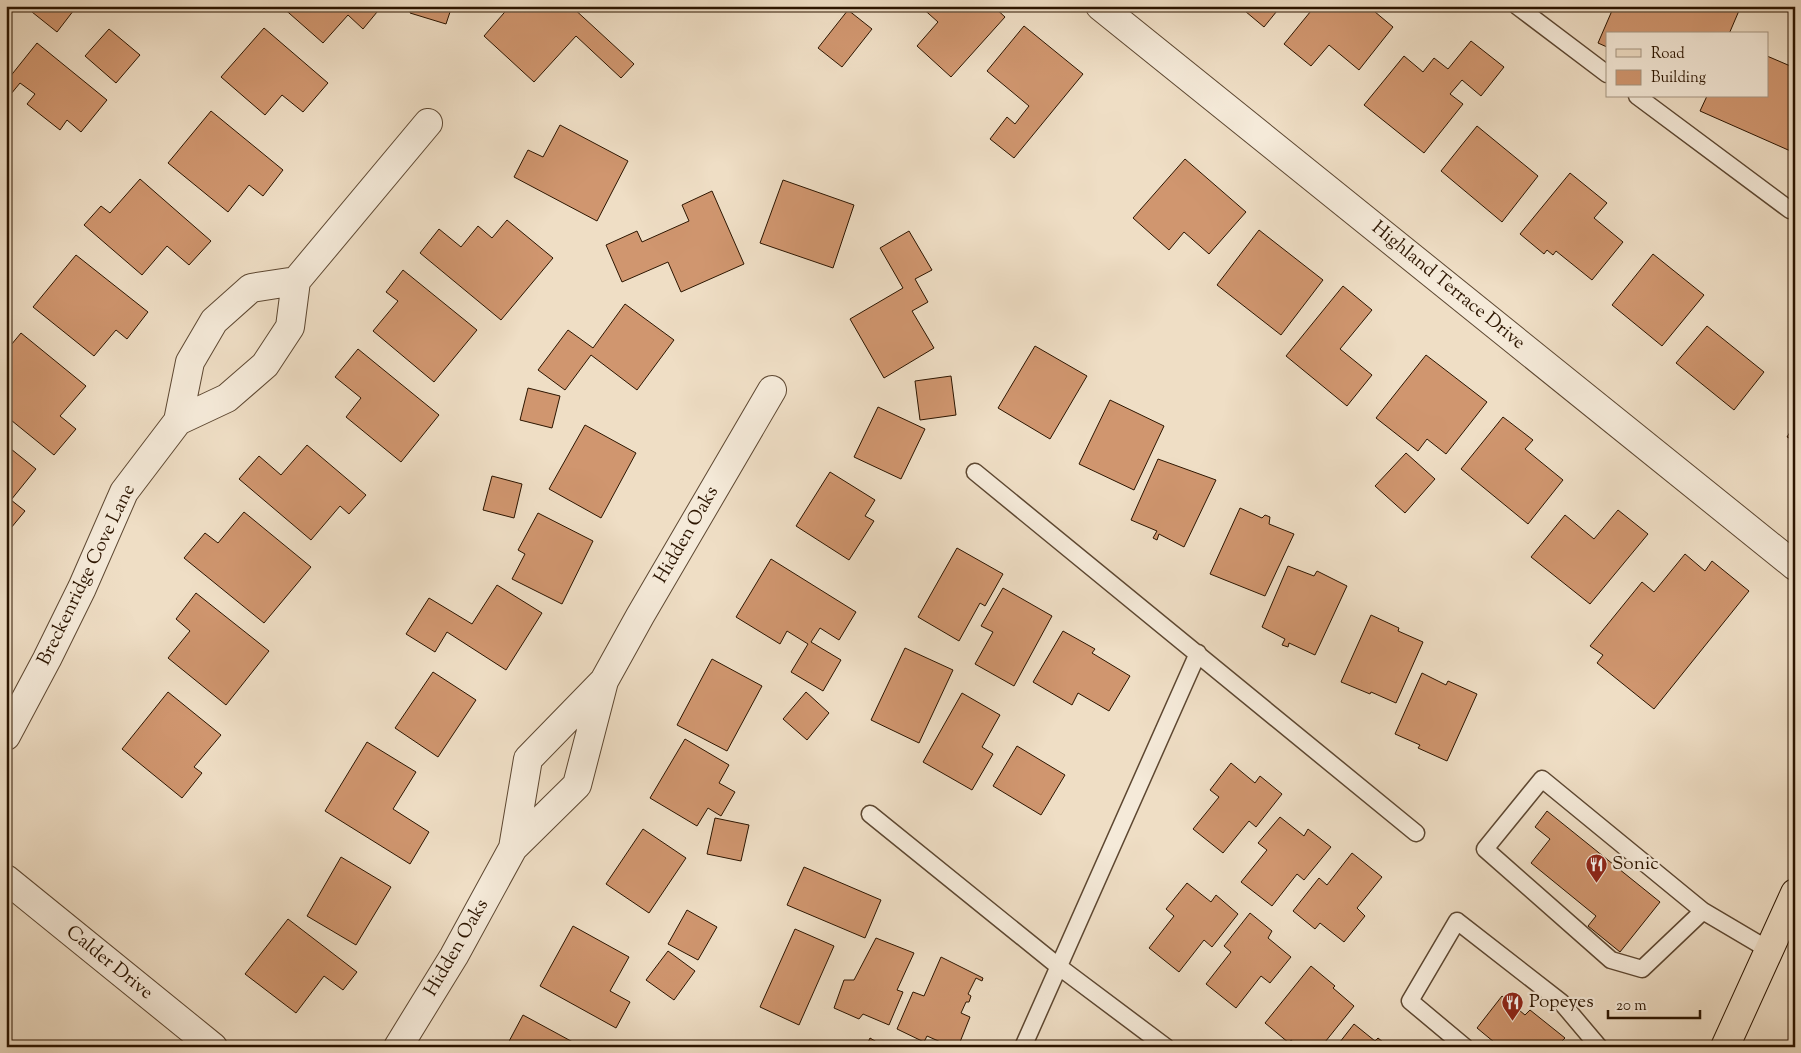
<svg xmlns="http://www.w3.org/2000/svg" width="1801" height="1053" font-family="'Sorts Mill Goudy',serif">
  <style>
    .building { fill: #d0966f; stroke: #2c1500 }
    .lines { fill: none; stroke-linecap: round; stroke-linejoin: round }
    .service-casing { stroke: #5d4731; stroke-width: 19 }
    .minor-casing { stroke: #5d4731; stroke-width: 30 }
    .tertiary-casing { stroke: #5d4731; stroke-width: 30 }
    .primary-casing { stroke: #2c1500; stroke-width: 30 }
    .service { stroke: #f5ead9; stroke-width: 16 }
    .minor { stroke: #f5ead9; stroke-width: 28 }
    .tertiary { stroke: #f5ead9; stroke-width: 28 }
    .primary { stroke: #efdec5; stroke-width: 28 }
    .labels { text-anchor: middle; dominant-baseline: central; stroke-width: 4.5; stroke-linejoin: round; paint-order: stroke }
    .street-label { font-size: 19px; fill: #2c1500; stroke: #f5ead9 }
    .poi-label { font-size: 19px; fill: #2c1500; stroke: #f5ead9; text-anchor: start }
  </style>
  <rect width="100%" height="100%" fill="#efdec5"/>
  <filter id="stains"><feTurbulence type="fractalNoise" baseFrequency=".004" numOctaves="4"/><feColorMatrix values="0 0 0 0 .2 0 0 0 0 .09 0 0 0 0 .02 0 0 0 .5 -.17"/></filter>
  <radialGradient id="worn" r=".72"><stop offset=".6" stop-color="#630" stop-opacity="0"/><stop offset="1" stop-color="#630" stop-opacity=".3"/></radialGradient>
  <path class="building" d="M 37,6 L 77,6 L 57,32 L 32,12 Z
    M 281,6 L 382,6 L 363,29 L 348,15 L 323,43 Z
    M 412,6 L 452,6 L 446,24 L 410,13 Z
    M 510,6 L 571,6 L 634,64 L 621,78 L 576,36 L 534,82 L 484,36 Z
    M 920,6 L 993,6 L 1005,17 L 951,77 L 917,46 L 938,22 Z
    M 1239,6 L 1281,6 L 1264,27 Z
    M 1315,6 L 1368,6 L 1393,27 L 1359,70 L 1329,45 L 1311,66 L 1284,44 Z
    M 1614,6 L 1741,6 L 1729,34 L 1607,34 L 1607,47 L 1598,43 Z
    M 848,10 L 872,29 L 842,67 L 818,48 Z
    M 1024,26 L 1083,74 L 1014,158 L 990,139 L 1007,117 L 1015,124 L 1029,106 L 987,71 Z
    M 264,28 L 328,83 L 303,112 L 282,95 L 265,115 L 221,77 Z
    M 109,29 L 140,55 L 116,83 L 85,56 Z
    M 1471,41 L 1504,67 L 1481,96 L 1462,80 L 1450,94 L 1463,104 L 1424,153 L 1364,105 L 1404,56 L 1423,72 L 1434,58 L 1448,69 Z
    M 37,43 L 107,100 L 81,132 L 67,120 L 60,130 L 27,104 L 35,94 L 20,83 L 6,100 L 6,76 L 9,78 Z
    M 1767,56 L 1795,68 L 1795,153 L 1700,111 L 1707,96 L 1767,96 Z
    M 211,111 L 283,170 L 263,196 L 249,185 L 228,212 L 168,163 Z
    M 560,125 L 628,161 L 597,221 L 514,177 L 528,150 L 543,157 Z
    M 1477,126 L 1538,176 L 1502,222 L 1441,171 Z
    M 1185,159 L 1246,212 L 1209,254 L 1184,232 L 1169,250 L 1133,218 Z
    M 1570,173 L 1607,203 L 1594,218 L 1623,242 L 1592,280 L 1556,251 L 1553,255 L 1547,250 L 1544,254 L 1520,234 Z
    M 140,179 L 211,241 L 189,265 L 167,246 L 142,275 L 84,225 L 101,206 L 110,213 Z
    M 783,180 L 854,205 L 833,268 L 760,243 Z
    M 712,191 L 744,264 L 681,292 L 668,262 L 622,282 L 606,245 L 637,231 L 642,242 L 689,221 L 682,205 Z
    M 507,220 L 553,258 L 501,320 L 420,253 L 439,229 L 461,247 L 478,226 L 492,238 Z
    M 1259,230 L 1323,280 L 1281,335 L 1217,285 Z
    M 909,231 L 932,270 L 915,279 L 928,302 L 912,311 L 934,348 L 884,378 L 850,319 L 903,288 L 880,248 Z
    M 1653,254 L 1704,295 L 1662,346 L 1612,305 Z
    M 76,255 L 148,312 L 127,339 L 116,330 L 94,356 L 33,307 Z
    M 403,270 L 477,330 L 434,382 L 373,331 L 398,301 L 386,292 Z
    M 1343,286 L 1372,310 L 1340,349 L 1372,375 L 1347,406 L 1286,356 Z
    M 625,304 L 674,340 L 637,390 L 591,355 L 565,390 L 538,370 L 568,330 L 593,348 Z
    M 1707,326 L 1764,372 L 1734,410 L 1676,363 Z
    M 21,333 L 86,386 L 60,416 L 76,429 L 54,455 L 6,416 L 6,351 Z
    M 1035,346 L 1087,376 L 1050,439 L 998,408 Z
    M 358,349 L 439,415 L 401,462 L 346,417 L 361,398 L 335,377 Z
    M 1426,355 L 1487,402 L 1446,454 L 1427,439 L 1418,451 L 1376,418 Z
    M 951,376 L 956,415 L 920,420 L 915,381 Z
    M 528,388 L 560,396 L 552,428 L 520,420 Z
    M 1110,400 L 1164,426 L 1134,490 L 1079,464 Z
    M 878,407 L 925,429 L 901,479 L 854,457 Z
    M 1503,417 L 1533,440 L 1525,449 L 1563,480 L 1528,524 L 1461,469 Z
    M 1795,424 L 1795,441 L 1787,437 Z
    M 585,425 L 636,453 L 601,518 L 549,489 Z
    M 6,445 L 36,469 L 11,500 L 25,511 L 6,534 Z
    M 307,445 L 366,495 L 349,514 L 340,506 L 311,540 L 239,479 L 259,456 L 281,475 Z
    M 1406,453 L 1435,479 L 1405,513 L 1375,486 Z
    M 1158,459 L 1216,480 L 1184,547 L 1159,534 L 1157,540 L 1153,538 L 1157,531 L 1131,520 Z
    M 830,472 L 875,500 L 865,516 L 874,521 L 849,560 L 796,526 Z
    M 492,476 L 522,484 L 514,518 L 483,510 Z
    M 1240,508 L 1262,518 L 1265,515 L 1270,517 L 1269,524 L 1294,534 L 1265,596 L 1210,574 Z
    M 1618,510 L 1648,534 L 1590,604 L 1531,557 L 1565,515 L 1594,539 Z
    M 244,512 L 311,567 L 264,623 L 184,558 L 205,533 L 218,543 Z
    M 538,513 L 593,541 L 562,604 L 512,579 L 525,554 L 518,550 Z
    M 957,548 L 1003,574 L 985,606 L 980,603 L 959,641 L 918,617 Z
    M 1685,554 L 1705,571 L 1712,561 L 1749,591 L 1654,709 L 1597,663 L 1603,655 L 1590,646 L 1642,582 L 1654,592 Z
    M 771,559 L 856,612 L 839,640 L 820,628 L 811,642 L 841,660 L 823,691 L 791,672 L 808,644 L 787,631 L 780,644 L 736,617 Z
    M 1288,566 L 1314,576 L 1317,571 L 1347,586 L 1315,655 L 1289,643 L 1288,647 L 1282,645 L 1285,639 L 1262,627 Z
    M 497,585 L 542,613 L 506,670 L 447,632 L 435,652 L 406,634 L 429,598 L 472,624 Z
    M 1003,588 L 1052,616 L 1014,686 L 975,664 L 993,632 L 981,626 Z
    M 196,593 L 269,651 L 226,705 L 168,658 L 190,631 L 176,619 Z
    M 1371,615 L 1399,628 L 1398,631 L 1423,642 L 1396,703 L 1371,692 L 1370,694 L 1341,682 Z
    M 1063,631 L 1095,649 L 1092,653 L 1130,676 L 1109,711 L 1078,693 L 1072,705 L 1033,682 Z
    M 905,648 L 953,670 L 919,743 L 871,720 Z
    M 712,659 L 762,686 L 727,751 L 677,725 Z
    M 433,672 L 476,700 L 438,757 L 395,728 Z
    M 1422,673 L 1446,685 L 1448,681 L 1477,694 L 1447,761 L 1418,748 L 1420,745 L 1395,734 Z
    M 168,692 L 221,735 L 194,767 L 202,773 L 182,798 L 122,749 Z
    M 806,692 L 829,713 L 807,740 L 783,719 Z
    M 962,693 L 1000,715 L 982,747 L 993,754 L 972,790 L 923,762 Z
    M 685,739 L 729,765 L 719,783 L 735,792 L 721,816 L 708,808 L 697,826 L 650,798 Z
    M 367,742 L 416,772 L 393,809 L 429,832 L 410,864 L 325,811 Z
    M 1017,746 L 1065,775 L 1041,815 L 993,786 Z
    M 1231,763 L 1255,783 L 1260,776 L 1282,794 L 1256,827 L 1249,821 L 1223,853 L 1193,829 L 1219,797 L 1210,790 Z
    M 1547,811 L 1660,902 L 1620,952 L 1588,926 L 1596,916 L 1531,863 L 1550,839 L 1535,827 Z
    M 1280,817 L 1304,836 L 1308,829 L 1331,847 L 1304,880 L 1297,874 L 1272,906 L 1241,882 L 1267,850 L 1258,843 Z
    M 715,818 L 749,825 L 741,861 L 707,854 Z
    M 643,829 L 686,858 L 649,913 L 606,884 Z
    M 1352,853 L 1382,877 L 1357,908 L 1365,916 L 1344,942 L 1320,923 L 1315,929 L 1293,911 L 1319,878 L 1327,885 Z
    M 341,857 L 391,887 L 356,945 L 307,916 Z
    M 804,867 L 881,900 L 865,938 L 787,905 Z
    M 1187,883 L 1211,902 L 1216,895 L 1238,914 L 1212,947 L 1204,940 L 1179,972 L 1149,948 L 1174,916 L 1166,909 Z
    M 687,910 L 717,927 L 698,960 L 668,944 Z
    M 1250,913 L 1272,931 L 1268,938 L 1291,957 L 1270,983 L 1261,976 L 1236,1008 L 1206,984 L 1231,952 L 1224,946 Z
    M 288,919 L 357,972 L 343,990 L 324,976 L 296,1013 L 245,974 Z
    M 573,926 L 629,957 L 610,991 L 630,1002 L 616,1028 L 540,986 Z
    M 795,929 L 834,946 L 799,1025 L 760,1007 Z
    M 876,938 L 914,953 L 897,990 L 903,992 L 889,1025 L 863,1014 L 859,1019 L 834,1008 L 844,980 L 854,980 Z
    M 668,951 L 695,971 L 674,1000 L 646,980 Z
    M 941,957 L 983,978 L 982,981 L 976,978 L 968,994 L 971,996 L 969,1002 L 966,1002 L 961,1013 L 970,1017 L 958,1047 L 952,1047 L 927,1036 L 924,1042 L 897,1029 L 913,992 L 924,996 Z
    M 1311,966 L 1335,986 L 1333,988 L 1354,1006 L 1321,1047 L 1299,1047 L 1291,1040 L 1289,1043 L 1265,1023 Z
    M 1502,996 L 1525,1015 L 1530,1010 L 1565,1038 L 1560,1043 L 1564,1047 L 1500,1047 L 1477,1028 Z
    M 523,1015 L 582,1047 L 506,1047 Z
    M 1354,1024 L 1375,1041 L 1378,1038 L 1389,1047 L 1336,1047 Z
    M 870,1038 L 885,1047 L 866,1047 Z"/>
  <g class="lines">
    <defs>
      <path id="service" d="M 1517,6 L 1607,74
        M 1637,96 L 1790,210
        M 975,472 L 1416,833
        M 870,814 L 1058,966 L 1166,1047
        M 1703,911 L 1642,969 L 1611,960 L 1485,849 L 1542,779 L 1703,911 L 1769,950
        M 1023,1047 L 1198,653
        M 1465,1047 L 1410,1001 L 1457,921 L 1561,1002 L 1599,1047"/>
      <path id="minor" d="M 1100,6 L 1795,566
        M 178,421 L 227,398 L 265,365 L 290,327 L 296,281 L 428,123
        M 6,736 L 47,659 L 82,588 L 124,492 L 178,421 L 190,362 L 214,321 L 251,288 L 296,281
        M 513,848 L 528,759 L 603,682
        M 398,1047 L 454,956 L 513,848 L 577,785 L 604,681 L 640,616 L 772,390"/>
      <path id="tertiary" d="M 6,879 L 213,1047"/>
      <path id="primary" d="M 1725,1047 L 1795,893"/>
    </defs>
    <use href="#service" class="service-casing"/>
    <use href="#minor" class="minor-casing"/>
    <use href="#tertiary" class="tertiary-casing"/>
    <use href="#primary" class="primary-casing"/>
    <use href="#service" class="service"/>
    <use href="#minor" class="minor"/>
    <use href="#tertiary" class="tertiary"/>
    <use href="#primary" class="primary"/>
  </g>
  <defs>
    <symbol id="restaurant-pin" viewBox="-11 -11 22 30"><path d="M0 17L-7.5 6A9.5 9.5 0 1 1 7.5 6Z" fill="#8f2418" stroke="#f5ead9"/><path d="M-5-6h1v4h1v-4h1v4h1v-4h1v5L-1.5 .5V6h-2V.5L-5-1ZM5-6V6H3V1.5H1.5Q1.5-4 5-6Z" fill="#fff"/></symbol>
  </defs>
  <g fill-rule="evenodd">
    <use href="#restaurant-pin" x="1584" y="852" width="25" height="34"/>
    <use href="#restaurant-pin" x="1500" y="990" width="25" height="34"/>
  </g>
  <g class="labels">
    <g class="street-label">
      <text transform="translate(1448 286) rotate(39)">Highland Terrace Drive</text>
      <text transform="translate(687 535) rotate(-60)">Hidden Oaks</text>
      <text transform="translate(87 575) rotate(-64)">Breckenridge Cove Lane</text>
      <text transform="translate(457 948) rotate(-60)">Hidden Oaks</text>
      <text transform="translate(109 963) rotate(39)">Calder Drive</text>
    </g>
    <g class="poi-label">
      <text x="1612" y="864">Sonic</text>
      <text x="1529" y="1002">Popeyes</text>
    </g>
  </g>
  <rect width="1801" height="1053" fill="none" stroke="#efdec5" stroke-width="25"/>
  <rect x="8" y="8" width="1786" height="1038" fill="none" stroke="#2c1500" stroke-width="2.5"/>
  <rect x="12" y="12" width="1776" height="1028" fill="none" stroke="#2c1500"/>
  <rect x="1606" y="32" width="162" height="65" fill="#f5ead9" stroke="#a59582"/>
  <rect x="1616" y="49" width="25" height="8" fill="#efdec5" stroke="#a59582"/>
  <text x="1651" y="58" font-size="15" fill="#2c1500">Road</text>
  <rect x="1616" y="70" width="25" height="15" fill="#d0966f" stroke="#a59582"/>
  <text x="1651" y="82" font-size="15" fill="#2c1500">Building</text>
  <path d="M1608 1010v8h92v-8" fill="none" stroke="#2c1500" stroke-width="2.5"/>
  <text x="1616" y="1010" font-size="15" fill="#2c1500" stroke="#f5ead9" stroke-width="4" paint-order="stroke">20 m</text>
  <rect width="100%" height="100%" filter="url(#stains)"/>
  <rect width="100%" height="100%" fill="url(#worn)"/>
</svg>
